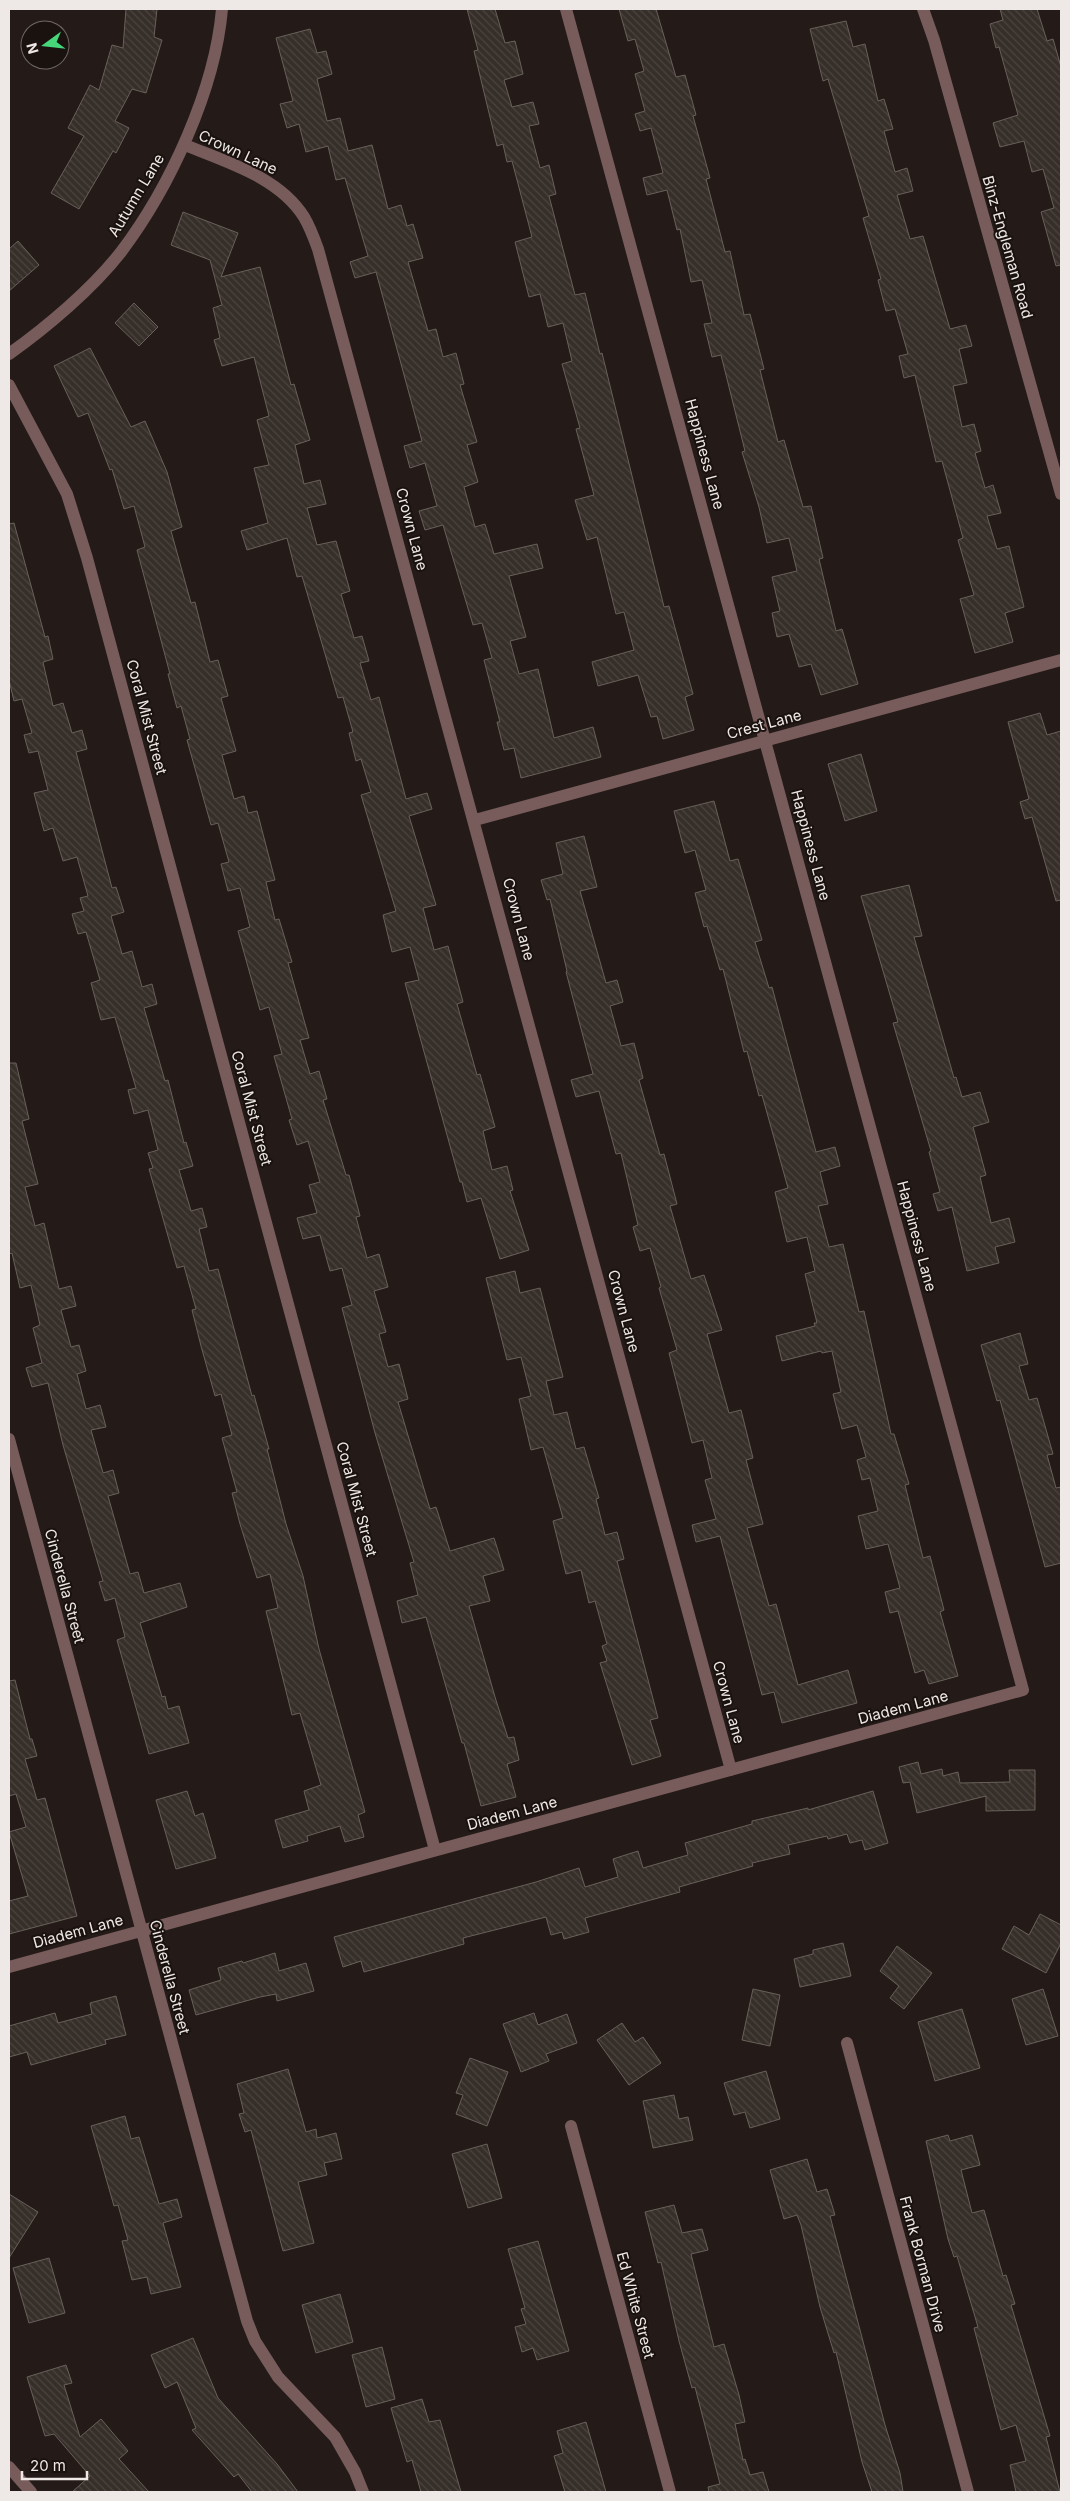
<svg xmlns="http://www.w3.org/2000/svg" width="1070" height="2501" font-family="Inter,sans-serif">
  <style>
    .building { fill: url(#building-back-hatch); stroke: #686059 }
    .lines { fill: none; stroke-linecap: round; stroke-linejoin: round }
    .minor { stroke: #785c5b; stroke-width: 12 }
    .tertiary { stroke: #785c5b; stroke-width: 12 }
    .labels { text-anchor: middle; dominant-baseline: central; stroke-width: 4; stroke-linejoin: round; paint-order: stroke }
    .street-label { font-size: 15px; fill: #eee8e6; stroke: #1a120f }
  </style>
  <defs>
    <pattern id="building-back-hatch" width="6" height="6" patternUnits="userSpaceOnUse" patternTransform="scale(1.25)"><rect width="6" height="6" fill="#362f29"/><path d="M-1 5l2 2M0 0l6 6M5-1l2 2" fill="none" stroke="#4a433e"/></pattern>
  </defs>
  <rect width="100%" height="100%" fill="#241b18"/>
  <path class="building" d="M 126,9 L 157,9 L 154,37 L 162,40 L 146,93 L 132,89 L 115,121 L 129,128 L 116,153 L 113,151 L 79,209 L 51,193 L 84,136 L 68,128 L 90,85 L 99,90 L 112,45 L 123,48 Z
    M 467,9 L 495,9 L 505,43 L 515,41 L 523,74 L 504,80 L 512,107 L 533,102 L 539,124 L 529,126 L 540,168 L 549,165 L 556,194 L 549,196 L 575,295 L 585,293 L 600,354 L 602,353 L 664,607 L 669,606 L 693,694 L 685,697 L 694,730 L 663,739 L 657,716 L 651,717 L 638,675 L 598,686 L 592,662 L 634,650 L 624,612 L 616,614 L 597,537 L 587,540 L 575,500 L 594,495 L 576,429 L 580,428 L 562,364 L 572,361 L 563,323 L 548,327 L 540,294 L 529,297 L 515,242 L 532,237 L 512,161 L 507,162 L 503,144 L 497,146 L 474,51 L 478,50 Z
    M 619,9 L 656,9 L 676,77 L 685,75 L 696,115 L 693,116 L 710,178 L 706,179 L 725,252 L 730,251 L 744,315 L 750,314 L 764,369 L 760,370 L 778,442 L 784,440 L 803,507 L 811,506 L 823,558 L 819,559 L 836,631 L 842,629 L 858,684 L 821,695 L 811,664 L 799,667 L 789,634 L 777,637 L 772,613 L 780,611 L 772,577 L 797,571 L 789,538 L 767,543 L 759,507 L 742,452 L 745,451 L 721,355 L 712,357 L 704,324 L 712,323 L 702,280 L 691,282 L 680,229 L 677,230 L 667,190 L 647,195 L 643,178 L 663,173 L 651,128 L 640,131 L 635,114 L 645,111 L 635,74 L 644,71 L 635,39 L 628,41 Z
    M 1000,9 L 1037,9 L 1047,41 L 1053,39 L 1061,67 L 1061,265 L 1056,266 L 1041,212 L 1054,208 L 1043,169 L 1032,172 L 1024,141 L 1000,147 L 993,123 L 1018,115 L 999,47 L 996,48 L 990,24 L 1003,20 Z
    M 846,21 L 853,47 L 865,44 L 878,101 L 884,99 L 893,129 L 884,131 L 895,172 L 907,168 L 913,191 L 897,195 L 910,239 L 923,236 L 950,329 L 966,325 L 972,346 L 959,349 L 967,383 L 953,386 L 962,427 L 974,424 L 981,451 L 975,453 L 985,488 L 993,485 L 1001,513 L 987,516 L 997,549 L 1009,546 L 1024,607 L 1005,613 L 1013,642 L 975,653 L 960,599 L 974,595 L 958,540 L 963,538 L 942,461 L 936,462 L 915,375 L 904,378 L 899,356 L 908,354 L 895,309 L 886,311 L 878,280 L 881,279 L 863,218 L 869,216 L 828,79 L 823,81 L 810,29 Z
    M 310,29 L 317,53 L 326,51 L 332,74 L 317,79 L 327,121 L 340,118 L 348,151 L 372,145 L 388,209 L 401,205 L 407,226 L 413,224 L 423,258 L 408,262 L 428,331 L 436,329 L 443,357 L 456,353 L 464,384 L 460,385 L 477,442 L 467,445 L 478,482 L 464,487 L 475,527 L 485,524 L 494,554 L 537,544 L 543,568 L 509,576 L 526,637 L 510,641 L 519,674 L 538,669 L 554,738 L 593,727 L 601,757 L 521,778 L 514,748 L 504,750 L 497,722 L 500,722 L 484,660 L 492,658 L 482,623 L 473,625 L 443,525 L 425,530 L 419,511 L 437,506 L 425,463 L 410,468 L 404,446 L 422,441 L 376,272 L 355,278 L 350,262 L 368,256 L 345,178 L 336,180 L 328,146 L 306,152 L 299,124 L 287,128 L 280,104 L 293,101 L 276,38 Z
    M 183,212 L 238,233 L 221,277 L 260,267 L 291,385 L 294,384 L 310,440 L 295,445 L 304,484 L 320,480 L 326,504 L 307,508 L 317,545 L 336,541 L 350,591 L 341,594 L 354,638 L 362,636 L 369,661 L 360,663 L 371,700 L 379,697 L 406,799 L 427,793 L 432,809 L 409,816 L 436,905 L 423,908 L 434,950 L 448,946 L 463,1002 L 457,1004 L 477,1075 L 480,1074 L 495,1127 L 483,1131 L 492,1170 L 507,1166 L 513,1190 L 510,1191 L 529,1250 L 500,1259 L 481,1198 L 467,1202 L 462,1182 L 460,1182 L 405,983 L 419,980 L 410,947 L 392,952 L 383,915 L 396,911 L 361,795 L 371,792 L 361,759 L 356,761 L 349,733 L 353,732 L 343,697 L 338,698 L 302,576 L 297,577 L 287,538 L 247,550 L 241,531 L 268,523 L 254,468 L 269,465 L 257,420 L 269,416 L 254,357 L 222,366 L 214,340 L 220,338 L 213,308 L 222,305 L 210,260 L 171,245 Z
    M 18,241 L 39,265 L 9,291 L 9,249 Z
    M 134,303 L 158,327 L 139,346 L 115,323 Z
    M 90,348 L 131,427 L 145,421 L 167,472 L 182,527 L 171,531 L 191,603 L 195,602 L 210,662 L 218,660 L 228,696 L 221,698 L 236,751 L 222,755 L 234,799 L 244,796 L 248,813 L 257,811 L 275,880 L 266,882 L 275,920 L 279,919 L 292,962 L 288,963 L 309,1038 L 300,1040 L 310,1074 L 319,1071 L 327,1099 L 323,1100 L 346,1175 L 349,1175 L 360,1216 L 356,1217 L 367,1258 L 379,1254 L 388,1287 L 374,1291 L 386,1332 L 379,1334 L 388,1367 L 399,1364 L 408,1399 L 398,1402 L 430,1509 L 436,1507 L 450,1551 L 494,1538 L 504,1570 L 483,1576 L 490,1601 L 469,1606 L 495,1697 L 508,1738 L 514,1737 L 519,1760 L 507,1764 L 516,1797 L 481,1806 L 464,1743 L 462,1743 L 426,1617 L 402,1623 L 397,1601 L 418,1595 L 410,1563 L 414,1562 L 375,1433 L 342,1308 L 352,1305 L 342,1268 L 330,1271 L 320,1235 L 303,1239 L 297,1218 L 317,1213 L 309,1185 L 320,1182 L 308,1141 L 297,1145 L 289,1120 L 292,1119 L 274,1056 L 282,1054 L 269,1007 L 260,1010 L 238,931 L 250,927 L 240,888 L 228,891 L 221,864 L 229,862 L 218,823 L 211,825 L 187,740 L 190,739 L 181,706 L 177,708 L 168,674 L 170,674 L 137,550 L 145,547 L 134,506 L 124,509 L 112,469 L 110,470 L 88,413 L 78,417 L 54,366 Z
    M 14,523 L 45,637 L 48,636 L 53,659 L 43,662 L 53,706 L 63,703 L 72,733 L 82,730 L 87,749 L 76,752 L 112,888 L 116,887 L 124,912 L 111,916 L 122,954 L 132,951 L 142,987 L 152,984 L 157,1004 L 144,1008 L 165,1081 L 168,1080 L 184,1143 L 186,1142 L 193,1166 L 179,1170 L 191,1211 L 202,1208 L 207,1227 L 199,1229 L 209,1271 L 218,1269 L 252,1396 L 254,1395 L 269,1449 L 267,1449 L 286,1524 L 303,1576 L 319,1649 L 365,1812 L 358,1815 L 364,1837 L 345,1842 L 340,1826 L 307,1836 L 308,1841 L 283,1848 L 275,1820 L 309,1810 L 304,1791 L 321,1785 L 300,1713 L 292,1715 L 266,1611 L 278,1608 L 270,1574 L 257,1578 L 240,1524 L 232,1493 L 237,1492 L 222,1438 L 232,1435 L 221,1394 L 215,1396 L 201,1346 L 192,1310 L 196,1309 L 184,1266 L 177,1268 L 149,1169 L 153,1168 L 148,1153 L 158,1150 L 148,1110 L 134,1114 L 128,1090 L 136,1088 L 115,1017 L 101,1020 L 91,983 L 100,980 L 86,932 L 78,934 L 72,914 L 84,911 L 80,898 L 88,896 L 77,857 L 63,861 L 53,828 L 44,831 L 34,793 L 48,790 L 38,751 L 29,753 L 24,735 L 32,733 L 22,699 L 14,701 L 9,680 L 9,524 Z
    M 1040,713 L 1047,735 L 1061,731 L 1061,900 L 1056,901 L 1032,817 L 1025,819 L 1020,802 L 1029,799 L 1008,722 Z
    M 861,754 L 877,811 L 845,821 L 828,764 Z
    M 714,801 L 730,861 L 738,859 L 762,940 L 755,942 L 769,988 L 772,987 L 816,1152 L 835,1147 L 840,1166 L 820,1172 L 828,1204 L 818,1206 L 829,1247 L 843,1244 L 859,1312 L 864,1311 L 891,1434 L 894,1434 L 909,1484 L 905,1485 L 923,1558 L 930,1556 L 944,1610 L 940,1612 L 958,1676 L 929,1684 L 924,1670 L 915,1673 L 898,1611 L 890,1613 L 885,1592 L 900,1588 L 888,1544 L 866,1549 L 858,1516 L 878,1511 L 870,1478 L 862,1480 L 857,1460 L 866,1457 L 857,1425 L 842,1429 L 833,1394 L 841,1392 L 832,1351 L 822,1353 L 821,1351 L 782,1361 L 776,1336 L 815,1326 L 814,1323 L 817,1323 L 805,1274 L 815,1271 L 807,1237 L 787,1242 L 775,1192 L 788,1188 L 762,1095 L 759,1096 L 747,1051 L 744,1052 L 723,969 L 720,970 L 707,926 L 704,927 L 695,893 L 706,890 L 695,850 L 685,853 L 674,811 Z
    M 584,836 L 597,887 L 580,891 L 606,983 L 617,980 L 623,1002 L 610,1006 L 621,1046 L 634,1043 L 643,1078 L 639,1080 L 660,1155 L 664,1154 L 677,1204 L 670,1206 L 691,1279 L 704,1275 L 722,1330 L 707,1334 L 729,1413 L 741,1410 L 753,1458 L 746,1460 L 763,1524 L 747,1528 L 769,1606 L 776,1604 L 798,1685 L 848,1670 L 857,1703 L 782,1723 L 774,1692 L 762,1695 L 720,1536 L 696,1542 L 692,1525 L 716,1519 L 705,1480 L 712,1478 L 703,1440 L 692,1443 L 669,1353 L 677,1350 L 659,1288 L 661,1287 L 650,1248 L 640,1251 L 633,1227 L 638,1225 L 621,1153 L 616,1154 L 599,1091 L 576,1097 L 571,1080 L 593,1074 L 566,972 L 567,971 L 550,899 L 547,900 L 541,880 L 563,874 L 556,843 Z
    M 909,885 L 922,936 L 914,937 L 954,1078 L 956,1077 L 962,1097 L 980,1092 L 989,1122 L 973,1127 L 986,1175 L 980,1177 L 991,1223 L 1009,1218 L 1015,1242 L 995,1247 L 999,1263 L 967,1271 L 952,1207 L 938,1211 L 933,1194 L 940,1192 L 929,1152 L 931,1151 L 893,1023 L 898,1022 L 861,896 Z
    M 9,1063 L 16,1063 L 29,1119 L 22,1121 L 38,1184 L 25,1187 L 35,1226 L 44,1223 L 59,1289 L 71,1286 L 76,1306 L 61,1310 L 71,1347 L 79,1345 L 86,1371 L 77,1374 L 86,1409 L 100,1405 L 106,1427 L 91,1430 L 103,1473 L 113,1470 L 119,1493 L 108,1496 L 130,1574 L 138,1572 L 144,1593 L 180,1583 L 187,1607 L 140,1623 L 162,1697 L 165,1696 L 168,1709 L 179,1706 L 189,1743 L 149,1754 L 117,1640 L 125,1637 L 115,1598 L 105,1601 L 99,1582 L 103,1581 L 63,1445 L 48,1383 L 32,1387 L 26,1368 L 42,1363 L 33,1328 L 40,1325 L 31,1285 L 20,1288 L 12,1253 L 9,1254 Z
    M 515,1271 L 520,1293 L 540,1288 L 563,1377 L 546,1381 L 554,1415 L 567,1412 L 576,1449 L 584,1447 L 599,1498 L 596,1499 L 605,1535 L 617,1532 L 624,1559 L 617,1561 L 658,1718 L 650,1720 L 661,1756 L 632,1765 L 600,1663 L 607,1661 L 602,1646 L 607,1644 L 595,1601 L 589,1603 L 581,1570 L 566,1574 L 553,1521 L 563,1518 L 543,1447 L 531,1450 L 519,1399 L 531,1396 L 521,1357 L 507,1360 L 486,1278 Z
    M 1020,1333 L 1028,1364 L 1019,1366 L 1029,1400 L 1037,1398 L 1053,1454 L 1047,1455 L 1056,1488 L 1061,1487 L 1061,1563 L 1045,1567 L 1000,1400 L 997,1401 L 981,1345 Z
    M 15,1680 L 30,1739 L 32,1739 L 37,1756 L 25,1759 L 37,1800 L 45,1798 L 77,1916 L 9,1934 L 9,1901 L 28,1896 L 9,1832 L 26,1827 L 16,1794 L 9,1796 L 9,1681 Z
    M 918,1762 L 921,1774 L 942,1769 L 943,1776 L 958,1772 L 960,1783 L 1010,1782 L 1009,1770 L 1035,1770 L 1035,1810 L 986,1811 L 986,1796 L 917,1813 L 910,1782 L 903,1783 L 899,1767 Z
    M 187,1791 L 195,1816 L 203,1813 L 216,1858 L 176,1869 L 156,1800 Z
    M 873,1791 L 888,1843 L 865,1850 L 862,1840 L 850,1843 L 847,1834 L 828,1839 L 827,1836 L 788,1845 L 790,1854 L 752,1863 L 753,1866 L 679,1887 L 680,1892 L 585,1918 L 589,1932 L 564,1939 L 562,1932 L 551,1935 L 546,1917 L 463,1938 L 464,1944 L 364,1972 L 361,1961 L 343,1967 L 334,1937 L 536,1882 L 579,1868 L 585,1887 L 618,1877 L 613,1859 L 638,1851 L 643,1868 L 688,1855 L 685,1843 L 752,1824 L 752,1821 L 808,1808 L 808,1810 Z
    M 1040,1914 L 1061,1925 L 1061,1943 L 1046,1973 L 1002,1949 L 1014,1926 L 1029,1935 Z
    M 843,1943 L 851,1976 L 800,1987 L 794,1959 L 813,1954 L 813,1950 Z
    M 897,1946 L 932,1973 L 904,2009 L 890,1998 L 899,1986 L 880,1971 Z
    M 275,1953 L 279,1971 L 306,1963 L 314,1991 L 277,2001 L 276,1994 L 260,1997 L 196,2015 L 189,1990 L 221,1980 L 218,1968 L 242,1961 L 243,1963 Z
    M 753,1989 L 780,1995 L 770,2046 L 742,2040 Z
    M 1043,1989 L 1058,2036 L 1026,2045 L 1012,1999 Z
    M 116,1996 L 126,2035 L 105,2040 L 106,2044 L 31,2065 L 27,2052 L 9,2057 L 9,2026 L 55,2013 L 58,2023 L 92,2014 L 90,2003 Z
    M 962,2009 L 980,2068 L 935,2081 L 918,2022 Z
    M 534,2013 L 538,2025 L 567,2014 L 577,2043 L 546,2054 L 549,2061 L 521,2072 L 503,2024 Z
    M 622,2023 L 635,2042 L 643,2037 L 661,2063 L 629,2085 L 597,2040 Z
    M 470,2058 L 508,2072 L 487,2126 L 456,2114 L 463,2095 L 456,2093 Z
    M 288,2069 L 306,2132 L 316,2129 L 317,2138 L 336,2133 L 342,2159 L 324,2163 L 327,2175 L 298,2182 L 314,2243 L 283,2251 L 251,2130 L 245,2132 L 239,2114 L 244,2113 L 237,2084 Z
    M 766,2071 L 780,2119 L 750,2128 L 745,2112 L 734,2115 L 724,2083 Z
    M 674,2095 L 679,2119 L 688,2117 L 693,2140 L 653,2148 L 643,2101 Z
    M 125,2116 L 131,2139 L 139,2137 L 159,2204 L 177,2199 L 182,2217 L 163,2223 L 181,2287 L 151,2294 L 147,2277 L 132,2280 L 122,2241 L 128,2240 L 118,2205 L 114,2206 L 91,2126 Z
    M 948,2135 L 950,2141 L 972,2135 L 980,2165 L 961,2170 L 972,2213 L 984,2210 L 1003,2276 L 1006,2275 L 1015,2304 L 1011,2305 L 1050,2436 L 1046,2437 L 1060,2492 L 1016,2492 L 1010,2465 L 1026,2461 L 1016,2425 L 1001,2430 L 974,2328 L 978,2327 L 957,2256 L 954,2257 L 948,2239 L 926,2141 Z
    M 487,2144 L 502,2198 L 468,2208 L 452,2154 Z
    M 807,2159 L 817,2192 L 827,2189 L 835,2215 L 830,2216 L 885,2425 L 900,2473 L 903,2492 L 872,2492 L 862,2462 L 836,2352 L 834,2353 L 820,2307 L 801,2225 L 797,2215 L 784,2219 L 770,2170 Z
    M 9,2194 L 38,2212 L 9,2258 Z
    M 674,2205 L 682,2233 L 702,2229 L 708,2250 L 691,2254 L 714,2347 L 724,2344 L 739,2395 L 745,2422 L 735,2424 L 743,2460 L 745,2459 L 750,2475 L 763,2472 L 769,2492 L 709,2492 L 708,2487 L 720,2484 L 695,2387 L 692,2388 L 679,2341 L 661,2262 L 658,2263 L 645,2212 Z
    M 538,2241 L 569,2351 L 537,2360 L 533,2348 L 522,2352 L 515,2327 L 526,2324 L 521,2309 L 525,2308 L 508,2249 Z
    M 49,2258 L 65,2313 L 29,2323 L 13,2268 Z
    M 340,2294 L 353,2342 L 316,2353 L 302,2305 Z
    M 193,2338 L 218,2398 L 277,2464 L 298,2492 L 252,2492 L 238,2474 L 234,2477 L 192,2430 L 196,2428 L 177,2382 L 165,2388 L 151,2355 Z
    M 382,2347 L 395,2399 L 366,2407 L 352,2355 Z
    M 66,2365 L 72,2383 L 64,2385 L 80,2437 L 101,2419 L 128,2451 L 119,2459 L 149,2492 L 72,2492 L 90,2476 L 54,2434 L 45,2436 L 27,2377 Z
    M 422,2399 L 429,2422 L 440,2420 L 461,2492 L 421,2492 L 412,2460 L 407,2462 L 391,2408 Z
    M 586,2422 L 606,2492 L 565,2492 L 554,2456 L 563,2453 L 557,2431 Z"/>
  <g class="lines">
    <path class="minor" d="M 185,145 C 226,162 279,177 304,217 C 310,227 314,238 318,249 L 731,1770
      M 9,354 C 47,327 92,289 121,252 C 170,187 215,90 222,9
      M 9,385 L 67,494 L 87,558 L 435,1850
      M 475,820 L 1061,660
      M 9,1439 L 247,2321 L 255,2341 L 278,2377 L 335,2437 L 355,2472 L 363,2492
      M 9,1967 L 1023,1690 L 566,9
      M 847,2043 L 968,2492
      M 571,2126 L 670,2492
      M 9,2467 L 31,2492"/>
    <path class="tertiary" d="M 923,9 L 934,40 L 1061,494"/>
  </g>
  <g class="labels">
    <g class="street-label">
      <text transform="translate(238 152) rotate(25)">Crown Lane</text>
      <text transform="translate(136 195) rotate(-59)">Autumn Lane</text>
      <text transform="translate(1008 247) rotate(74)">Binz-Engleman Road</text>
      <text transform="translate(705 454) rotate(75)">Happiness Lane</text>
      <text transform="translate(412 529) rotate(75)">Crown Lane</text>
      <text transform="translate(147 717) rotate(75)">Coral Mist Street</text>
      <text transform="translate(764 724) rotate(-15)">Crest Lane</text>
      <text transform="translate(811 845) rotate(75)">Happiness Lane</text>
      <text transform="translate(519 919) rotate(75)">Crown Lane</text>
      <text transform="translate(252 1108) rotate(75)">Coral Mist Street</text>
      <text transform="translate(917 1236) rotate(75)">Happiness Lane</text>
      <text transform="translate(624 1311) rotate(75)">Crown Lane</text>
      <text transform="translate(357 1499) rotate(75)">Coral Mist Street</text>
      <text transform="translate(65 1586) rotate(75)">Cinderella Street</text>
      <text transform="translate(729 1702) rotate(75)">Crown Lane</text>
      <text transform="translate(903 1707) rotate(-15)">Diadem Lane</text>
      <text transform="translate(512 1813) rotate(-15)">Diadem Lane</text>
      <text transform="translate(78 1931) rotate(-15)">Diadem Lane</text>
      <text transform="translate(170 1977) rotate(75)">Cinderella Street</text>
      <text transform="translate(923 2264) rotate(75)">Frank Borman Drive</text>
      <text transform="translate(636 2305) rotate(75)">Ed White Street</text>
    </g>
  </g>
  <rect width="1070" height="2501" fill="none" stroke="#eee8e6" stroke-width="20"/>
  <g transform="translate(45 45) rotate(255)"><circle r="24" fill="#1a120f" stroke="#6f6865"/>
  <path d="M0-4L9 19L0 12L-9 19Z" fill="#45d77a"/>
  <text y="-8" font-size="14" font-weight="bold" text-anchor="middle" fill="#eee8e6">N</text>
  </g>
  <path d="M22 2471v8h65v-8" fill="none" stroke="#eee8e6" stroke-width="2.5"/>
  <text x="30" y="2471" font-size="15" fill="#eee8e6" stroke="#1a120f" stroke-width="4" paint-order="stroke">20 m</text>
</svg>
